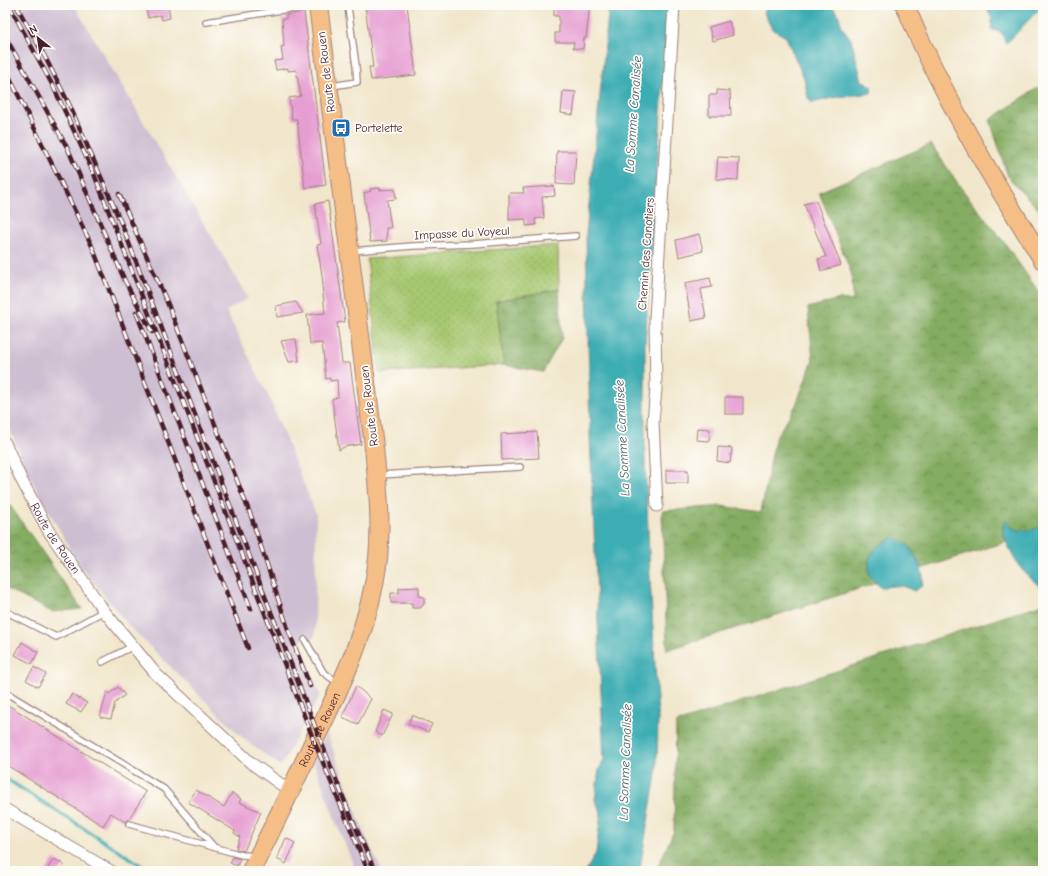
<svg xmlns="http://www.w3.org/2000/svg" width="1048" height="876" font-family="'Comic Neue',sans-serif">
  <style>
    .railway { fill: #cebed1 }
    .grass { fill: url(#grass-dots); stroke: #78734d }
    .forest { fill: url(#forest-crowns); stroke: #676646 }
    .water { fill: #3cadb4; stroke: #436670 }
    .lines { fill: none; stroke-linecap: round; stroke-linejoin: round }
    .stream { stroke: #3cadb4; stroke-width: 3.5 }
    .building { fill: #e69ed2 }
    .service-casing { stroke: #9e827b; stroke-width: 8 }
    .minor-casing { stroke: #9e827b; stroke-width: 13 }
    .primary-casing { stroke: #9e827b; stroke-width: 20 }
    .service { stroke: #fff; stroke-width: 5.5 }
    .minor { stroke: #fff; stroke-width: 11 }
    .primary { stroke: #f6be87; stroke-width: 18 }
    .rail-casing { stroke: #4a1f2b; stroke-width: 4.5 }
    .rail { stroke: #fdfcf7; stroke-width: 3; stroke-dasharray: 9; stroke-linecap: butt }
    .labels { text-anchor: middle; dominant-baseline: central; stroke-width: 3.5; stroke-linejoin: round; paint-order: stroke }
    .street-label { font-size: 12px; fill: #4a1f2b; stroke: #fdfcf7 }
    .poi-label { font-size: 12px; fill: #4a1f2b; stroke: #fdfcf7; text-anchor: start }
    .water-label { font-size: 13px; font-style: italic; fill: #445f69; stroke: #fdfcf7 }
  </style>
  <defs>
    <pattern id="grass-dots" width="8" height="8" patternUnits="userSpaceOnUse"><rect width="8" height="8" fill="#a6c76f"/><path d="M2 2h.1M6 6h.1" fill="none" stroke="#90aa60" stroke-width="1.8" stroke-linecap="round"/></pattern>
    <pattern id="forest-crowns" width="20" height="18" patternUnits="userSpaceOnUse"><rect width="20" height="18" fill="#84ac62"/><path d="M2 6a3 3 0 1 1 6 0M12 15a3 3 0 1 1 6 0" fill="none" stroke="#6e8b51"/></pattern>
  </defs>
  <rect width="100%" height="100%" fill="#fdfcf7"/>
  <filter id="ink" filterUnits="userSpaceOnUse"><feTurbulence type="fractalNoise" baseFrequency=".025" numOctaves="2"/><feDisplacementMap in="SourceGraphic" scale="8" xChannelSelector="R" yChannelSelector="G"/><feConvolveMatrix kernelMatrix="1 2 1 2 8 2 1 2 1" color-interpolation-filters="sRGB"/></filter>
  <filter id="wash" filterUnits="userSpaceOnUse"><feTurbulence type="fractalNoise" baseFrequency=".012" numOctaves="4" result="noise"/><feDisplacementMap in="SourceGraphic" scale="16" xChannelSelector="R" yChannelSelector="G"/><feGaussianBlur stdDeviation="0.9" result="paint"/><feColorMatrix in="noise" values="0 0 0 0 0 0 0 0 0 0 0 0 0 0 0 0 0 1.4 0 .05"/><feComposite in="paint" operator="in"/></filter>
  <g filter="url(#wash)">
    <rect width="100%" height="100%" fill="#f1e6cb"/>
    <path class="railway" d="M 5,5 L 74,5 L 248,298 L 226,311 L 268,395 L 316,514 L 315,637 L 299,641 L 320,695 L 281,766 L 247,742 L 131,628 L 80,566 L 27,472 L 5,417 Z
      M 327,733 L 365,835 L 382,871 L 356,871 L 337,825 L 313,760 Z"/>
    <path class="grass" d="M 558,245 L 559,289 L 496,301 L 504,365 L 379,373 L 367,259 Z"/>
    <path class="forest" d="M 1043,84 L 1043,214 L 1008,177 L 990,120 Z
      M 931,144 L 961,188 L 1004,242 L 1043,298 L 1043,530 L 667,650 L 662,511 L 721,506 L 761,512 L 775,439 L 796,405 L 813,360 L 808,308 L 840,299 L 853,301 L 852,275 L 819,192 Z
      M 559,289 L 562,338 L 543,372 L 504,365 L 496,301 Z
      M 5,498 L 82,609 L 52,612 L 5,588 Z
      M 1043,604 L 1043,871 L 656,871 L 674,831 L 676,723 Z"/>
    <path class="water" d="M 609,5 L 667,5 L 667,27 L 645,345 L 645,455 L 650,578 L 658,717 L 657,769 L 641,862 L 641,871 L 586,871 L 596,853 L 601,812 L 595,800 L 599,769 L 604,761 L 590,436 L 586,234 Z
      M 766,5 L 831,5 L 838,14 L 842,27 L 851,39 L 862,81 L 868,83 L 872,88 L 871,93 L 832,98 L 812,103 L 808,98 L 804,78 L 799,67 L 786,37 L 772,29 L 764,13 Z
      M 985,5 L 1043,5 L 1043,7 C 1028,17 1020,32 1006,43 L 1001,32 L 991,29 L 992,19 Z
      M 1006,520 C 1008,522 1010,526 1013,528 C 1020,532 1036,530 1043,526 L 1043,591 C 1037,583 1030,578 1023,571 C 1016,564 1003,539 1003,529 C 1003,526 1004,523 1006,520 Z
      M 892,538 L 899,539 L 909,546 L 917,559 L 923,574 L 922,586 L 914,591 C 901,584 895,585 881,588 L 869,575 L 869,557 L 877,547 Z"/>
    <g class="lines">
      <path class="stream" d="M 5,778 L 144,867 L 158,871"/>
    </g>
    <g id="blocks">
      <path class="building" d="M 164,5 L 168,5 L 170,18 L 162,20 L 160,15 L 148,18 L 146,9 Z
        M 365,5 L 407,5 L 416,75 L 371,80 L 369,67 L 373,67 Z
        M 554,5 L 590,5 L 586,38 L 584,38 L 583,49 L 573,48 L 574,42 L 555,42 L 555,33 L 559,33 L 559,16 L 554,16 Z
        M 304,12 L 326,185 L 305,188 L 297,119 L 292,119 L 289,98 L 301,96 L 296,70 L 288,71 L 288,68 L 276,70 L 274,61 L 283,60 L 281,47 L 284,46 L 282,19 L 286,19 L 286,15 Z
        M 729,21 L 733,35 L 713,41 L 709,27 Z
        M 717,90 L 730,91 L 731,116 L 709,116 L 709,95 L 717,95 Z
        M 563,91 L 576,92 L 573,115 L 561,113 Z
        M 557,151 L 576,151 L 574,185 L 556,184 Z
        M 718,157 L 739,158 L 738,180 L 716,179 Z
        M 554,186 L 555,196 L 542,197 L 544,218 L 535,219 L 536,225 L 526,226 L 526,219 L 509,220 L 509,193 L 524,193 L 523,188 Z
        M 380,188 L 380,190 L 395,189 L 396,199 L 387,200 L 391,228 L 386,228 L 387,241 L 370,242 L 364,193 L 371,191 L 370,189 Z
        M 328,201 L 345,322 L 337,323 L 342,363 L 350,363 L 361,444 L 344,447 L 339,450 L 332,399 L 338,397 L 337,380 L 330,381 L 330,378 L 326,379 L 322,343 L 310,344 L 307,315 L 325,313 L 322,285 L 323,285 L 322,275 L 317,245 L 321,244 L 315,204 Z
        M 816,201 L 841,265 L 821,271 L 818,259 L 826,257 L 804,204 Z
        M 699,234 L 703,251 L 679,257 L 676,240 Z
        M 710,278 L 712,287 L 701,289 L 706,318 L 691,321 L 685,283 Z
        M 296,302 L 303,313 L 277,317 L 276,306 Z
        M 296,339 L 299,361 L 289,362 L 281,341 Z
        M 725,397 L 743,397 L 743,414 L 725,414 Z
        M 697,428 L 710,429 L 709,441 L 696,440 Z
        M 537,432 L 539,458 L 502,460 L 501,434 Z
        M 718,447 L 732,448 L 730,463 L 717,461 Z
        M 666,470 L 688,470 L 688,483 L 666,483 Z
        M 419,587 L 419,596 L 424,597 L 424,604 L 420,608 L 412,608 L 412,603 L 391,603 L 391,593 L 399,593 L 399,588 Z
        M 22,642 L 38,652 L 32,664 L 15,655 Z
        M 34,667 L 46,674 L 38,687 L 26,680 Z
        M 356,686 L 371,699 L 358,724 L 342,717 Z
        M 118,687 L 125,695 L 115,703 L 111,719 L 100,717 L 107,692 L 109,694 Z
        M 72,694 L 87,703 L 81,712 L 66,704 Z
        M 5,703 L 146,792 L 128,820 L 125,822 L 111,813 L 103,826 L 5,764 Z
        M 384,710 L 393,714 L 382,736 L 375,732 Z
        M 412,715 L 432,724 L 428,732 L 408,724 Z
        M 196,790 L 224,807 L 232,793 L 241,799 L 239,802 L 261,812 L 244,851 L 236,849 L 240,837 L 234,833 L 235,831 L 188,802 Z
        M 286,838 L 295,843 L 286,864 L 277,859 Z
        M 233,857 L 240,859 L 237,866 L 230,863 Z
        M 54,859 L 64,865 L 60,871 L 46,871 Z"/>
    </g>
  </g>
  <g filter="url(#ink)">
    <use href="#blocks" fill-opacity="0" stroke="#9e827b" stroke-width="1"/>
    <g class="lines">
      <defs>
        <path id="service" d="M 206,22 L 314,5
          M 332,86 L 357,82 L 356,66 L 348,7 L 347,5
          M 351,251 L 413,246 L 473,244 L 576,236
          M 379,475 L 520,467
          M 5,611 L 56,637 L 104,611
          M 305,640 L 323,672 L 338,683
          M 102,662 L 133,646
          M 5,692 L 164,789 L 214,847
          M 129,824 L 242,855 L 256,856"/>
        <g id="minor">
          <path id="s1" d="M 5,443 L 21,479 L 48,530 L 104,611 L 156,674 L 251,763 L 290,791"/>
          <path d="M 657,506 L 653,422 L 656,389 L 655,319 L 674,5"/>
          <path d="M 5,809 L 111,871"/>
        </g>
        <g id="primary">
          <path d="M 905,5 C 942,95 991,177 1043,260"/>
          <path id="s2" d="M 251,871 C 272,829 293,786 313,743 C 343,682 370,627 378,559 C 382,519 377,478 373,438 L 318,5"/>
        </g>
      </defs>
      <use href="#service" class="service-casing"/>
      <use href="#minor" class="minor-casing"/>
      <use href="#primary" class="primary-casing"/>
      <use href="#service" class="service"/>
      <use href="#minor" class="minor"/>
      <use href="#primary" class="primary"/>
      <defs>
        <path id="rail" d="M 9,5 L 54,88 L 94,174 L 180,393 L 314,741 L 368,871
          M 16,5 L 44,55 L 69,104 L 122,225 L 318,734 L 349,812 L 375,871
          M 5,36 L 68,149 L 125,281 L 152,332
          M 5,68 L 92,246 L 248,648
          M 119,194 L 167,302 L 251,516 L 288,629 L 310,686
          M 136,312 L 251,609"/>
      </defs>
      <use href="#rail" class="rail-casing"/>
      <use href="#rail" class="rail"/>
    </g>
  </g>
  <defs>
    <symbol id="bus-square" viewBox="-11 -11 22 22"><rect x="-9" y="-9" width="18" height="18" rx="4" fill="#1f6fb2" stroke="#fdfcf7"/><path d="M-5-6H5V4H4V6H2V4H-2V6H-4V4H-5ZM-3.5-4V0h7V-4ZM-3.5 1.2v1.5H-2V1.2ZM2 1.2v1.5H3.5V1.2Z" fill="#fff"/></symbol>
  </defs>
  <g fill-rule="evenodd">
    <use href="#bus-square" x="330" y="117" width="22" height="22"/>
  </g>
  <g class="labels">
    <g class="street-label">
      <text transform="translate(326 72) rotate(-97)">Route de Rouen</text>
      <text transform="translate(462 233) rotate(-3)">Impasse du Voyeul</text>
      <text transform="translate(646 254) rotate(-86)">Chemin des Canotiers</text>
      <text transform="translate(369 406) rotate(-97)">Route de Rouen</text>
      <text stroke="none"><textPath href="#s1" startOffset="108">Route de Rouen</textPath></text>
      <text stroke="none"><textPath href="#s2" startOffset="157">Route de Rouen</textPath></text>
    </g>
    <g class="poi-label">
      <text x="355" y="128">Portelette</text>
    </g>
    <g class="water-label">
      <text transform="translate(633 114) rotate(-86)">La Somme Canalisée</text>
      <text transform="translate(622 438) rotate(-93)">La Somme Canalisée</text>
      <text transform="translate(625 762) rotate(-88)">La Somme Canalisée</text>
    </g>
  </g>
  <rect width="1048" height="876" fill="none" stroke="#fdfcf7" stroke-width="20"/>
  <g transform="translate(38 38) rotate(330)" stroke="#fdfcf7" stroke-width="3" paint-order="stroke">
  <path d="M0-3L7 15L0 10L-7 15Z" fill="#4a1f2b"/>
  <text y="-6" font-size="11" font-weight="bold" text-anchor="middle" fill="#4a1f2b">N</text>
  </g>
</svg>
